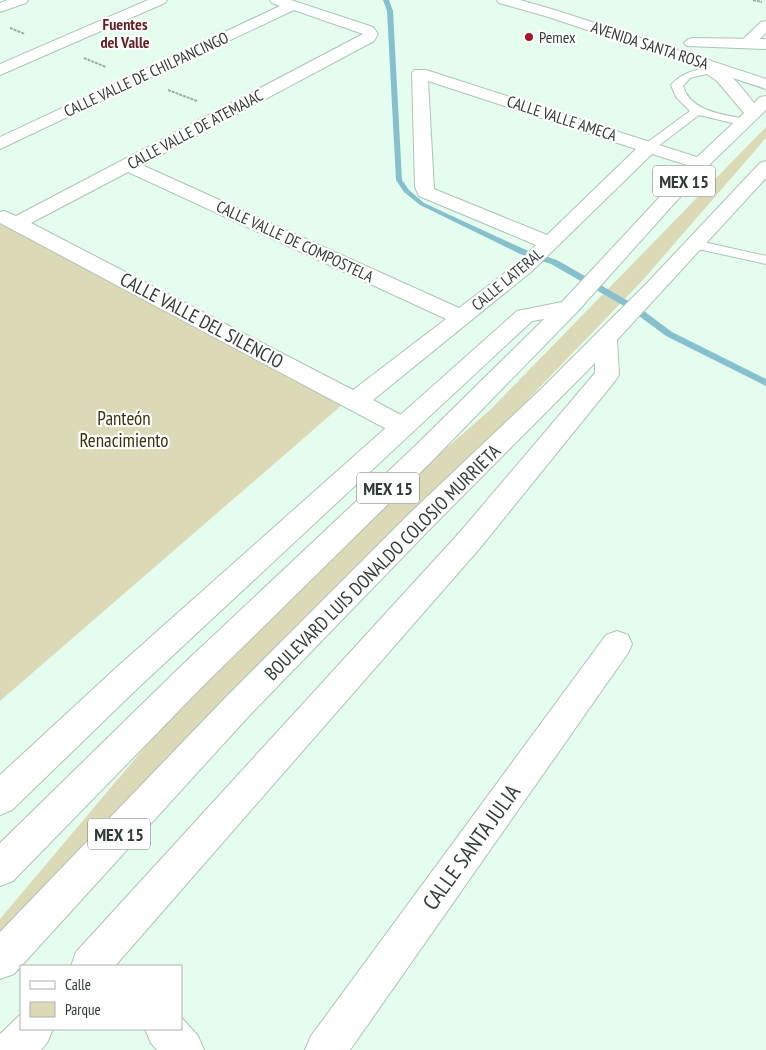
<svg xmlns="http://www.w3.org/2000/svg" width="766" height="1050" font-family="'PT Sans Narrow',sans-serif">
  <style>
    .green { fill: #dcd9b7 }
    .lines { fill: none; stroke-linecap: round; stroke-linejoin: round }
    .stream { fill: #87c0cd; fill-rule: evenodd }
    .lane-casing { stroke: #acc4b5; stroke-width: 2 }
    .street-casing { stroke: #acc4b5; stroke-width: 2 }
    .secondary-casing { stroke: #acc4b5; stroke-width: 2 }
    .highway-casing { stroke: #acc4b5; stroke-width: 2 }
    .path { stroke: #9caea3; stroke-width: 2; stroke-dasharray: 3 1; stroke-linecap: butt }
    .lane { fill: #fff; fill-rule: evenodd }
    .street { fill: #fff; fill-rule: evenodd }
    .secondary { fill: #fff; fill-rule: evenodd }
    .highway { fill: #fff; fill-rule: evenodd }
    .poi-dot { fill: #a81129; stroke: #fff; stroke-width: 2 }
    .labels { text-anchor: middle; dominant-baseline: central; stroke-width: 4.5; stroke-linejoin: round; paint-order: stroke }
    .far-neighbourhood-label { font-size: 16px; font-weight: bold; fill: #631e21; stroke: #fff }
    .far-poi-label { font-size: 16px; fill: #323c36; stroke: #fff; text-anchor: start }
    .far-street-label { font-size: 16px; fill: #323c36; stroke: #fff }
    .shield { fill: #fff; stroke: #707672; stroke-width: 1 }
    .shield-label { font-size: 18px; font-weight: bold; fill: #323c36 }
    .street-label { font-size: 19px; fill: #323c36; stroke: #fff }
    .park-label { font-size: 19px; fill: #37330d; stroke: #fff }
    .near-street-label { font-size: 22px; fill: #323c36; stroke: #fff }
  </style>
  <rect width="100%" height="100%" fill="#e4fdee"/>
  <path class="green" d="M 766,127 L 766,138 L 642,281 L 0,947 L 0,919 L 182,703 L 387,500 L 490,410 Z
    M 0,224 L 342,405 L 0,701 Z"/>
  <g class="lines">
    <path class="stream" d="M 383,0 L 389,0 L 393,11 L 402,180 L 409,190 L 424,203 L 526,250 L 557,260 L 637,306 L 672,332 L 766,379 L 766,386 L 666,336 L 631,310 L 551,264 L 520,254 L 420,205 L 404,192 L 396,180 L 387,11 Z"/>
    <defs>
      <path id="lane" d="M 715,66 L 720,69 L 719,71 L 690,78 L 683,86 C 691,113 725,114 749,120 L 751,122 L 749,124 L 745,126 L 699,115 L 653,150 L 645,150 L 643,147 L 645,144 L 690,111 L 676,97 L 671,85 C 683,71 698,70 715,66 Z
        M 694,240 L 766,256 L 766,264 L 689,247 L 687,244 Z"/>
      <path id="street" d="M 8,0 L 28,0 L 26,3 L 0,12 L 0,3 Z
        M 148,0 L 167,0 L 165,3 L 0,75 L 0,64 Z
        M 270,0 L 291,0 L 373,27 L 378,34 L 374,41 L 142,165 L 459,308 L 518,263 L 536,245 L 419,196 L 415,187 L 412,73 L 414,70 L 426,70 L 706,160 L 709,164 L 706,168 L 700,169 L 652,154 L 532,271 L 373,400 L 412,421 L 416,427 L 412,433 L 403,436 L 394,433 L 0,223 L 0,212 L 4,211 L 16,216 L 363,34 L 294,10 L 0,149 L 0,137 L 280,6 L 272,3 ZM 428,81 L 636,149 L 547,235 L 434,189 ZM 128,172 L 446,319 L 353,390 L 31,223 Z
        M 766,21 L 766,33 L 750,48 L 740,48 L 737,45 L 740,42 L 761,22 Z
        M 617,631 L 628,635 L 632,644 L 628,653 L 350,1050 L 305,1050 L 311,1036 L 606,635 Z
        M 181,1017 L 198,1036 L 204,1050 L 157,1050 L 151,1043 L 145,1029 L 181,1029 Z"/>
      <path id="secondary" d="M 497,0 L 520,0 L 555,10 L 766,79 L 766,89 L 545,16 L 499,3 Z"/>
      <path id="highway" d="M 692,38 L 766,39 L 766,49 L 687,46 L 684,43 L 687,40 Z
        M 699,56 C 722,62 740,85 754,103 L 760,97 L 766,96 L 766,110 L 706,168 L 577,312 L 433,460 L 202,687 L 13,881 L 0,886 L 0,843 L 180,667 L 415,446 L 544,319 L 532,321 L 139,687 L 12,810 L 0,815 L 0,775 L 117,667 L 517,311 L 562,302 L 694,160 L 744,113 L 717,81 L 693,64 L 691,61 L 693,58 Z
        M 766,161 L 766,178 L 617,340 L 619,375 L 615,381 L 480,548 L 115,966 L 71,966 L 76,952 L 460,532 L 595,373 L 595,363 L 430,529 L 248,717 L 14,974 L 0,979 L 0,932 L 226,697 L 410,513 L 542,388 L 647,283 L 760,163 Z
        M 21,1014 L 21,1029 L 53,1029 L 47,1043 L 41,1050 L 0,1050 L 0,1034 Z"/>
    </defs>
    <use href="#lane" class="lane-casing"/>
    <use href="#street" class="street-casing"/>
    <use href="#secondary" class="secondary-casing"/>
    <use href="#highway" class="highway-casing"/>
    <path class="path" d="M 753,0 L 762,2
      M 10,28 L 25,34
      M 84,58 L 106,67
      M 168,90 L 197,101"/>
    <use href="#lane" class="lane"/>
    <use href="#street" class="street"/>
    <use href="#secondary" class="secondary"/>
    <use href="#highway" class="highway"/>
  </g>
  <circle class="poi-dot" cx="529" cy="37" r="5"/>
  <g class="labels">
    <g class="far-neighbourhood-label">
      <text x="125" y="24">Fuentes<tspan x="125" dy="18">del Valle</tspan></text>
    </g>
    <g class="far-poi-label">
      <text x="539" y="37">Pemex</text>
    </g>
    <g class="far-street-label">
      <text transform="translate(650 45) rotate(18)">AVENIDA SANTA ROSA</text>
      <text transform="translate(146 74) rotate(-25)">CALLE VALLE DE CHILPANCINGO</text>
      <text transform="translate(562 118) rotate(18)">CALLE VALLE AMECA</text>
      <text transform="translate(195 129) rotate(-28)">CALLE VALLE DE ATEMAJAC</text>
      <text transform="translate(295 241) rotate(25)">CALLE VALLE DE COMPOSTELA</text>
      <text transform="translate(507 279) rotate(-40)">CALLE LATERAL</text>
    </g>
    <g class="shield">
      <rect x="653" y="165.5" width="62" height="31" rx="4"/>
      <rect x="357" y="472.5" width="62" height="31" rx="4"/>
      <rect x="88" y="818.5" width="62" height="31" rx="4"/>
    </g>
    <g class="shield-label">
      <text x="684" y="181">MEX 15</text>
      <text x="388" y="488">MEX 15</text>
      <text x="119" y="834">MEX 15</text>
    </g>
    <g class="street-label">
      <text transform="translate(202 320) rotate(28)">CALLE VALLE DEL SILENCIO</text>
      <text transform="translate(382 562) rotate(-45)">BOULEVARD LUIS DONALDO COLOSIO MURRIETA</text>
    </g>
    <g class="park-label">
      <text x="124" y="418">Panteón<tspan x="124" dy="22">Renacimiento</tspan></text>
    </g>
    <g class="near-street-label">
      <text transform="translate(471 847) rotate(-54)">CALLE SANTA JULIA</text>
    </g>
  </g>
  <rect x="20" y="965" width="162" height="65" fill="#ffffff" stroke="#adb1af"/>
  <rect x="30" y="981" width="25" height="8" fill="#ffffff" stroke="#adb1af"/>
  <text x="65" y="990" font-size="15" fill="#323c36">Calle</text>
  <rect x="30" y="1002" width="25" height="15" fill="#dcd9b7" stroke="#adb1af"/>
  <text x="65" y="1015" font-size="15" fill="#323c36">Parque</text>
</svg>
